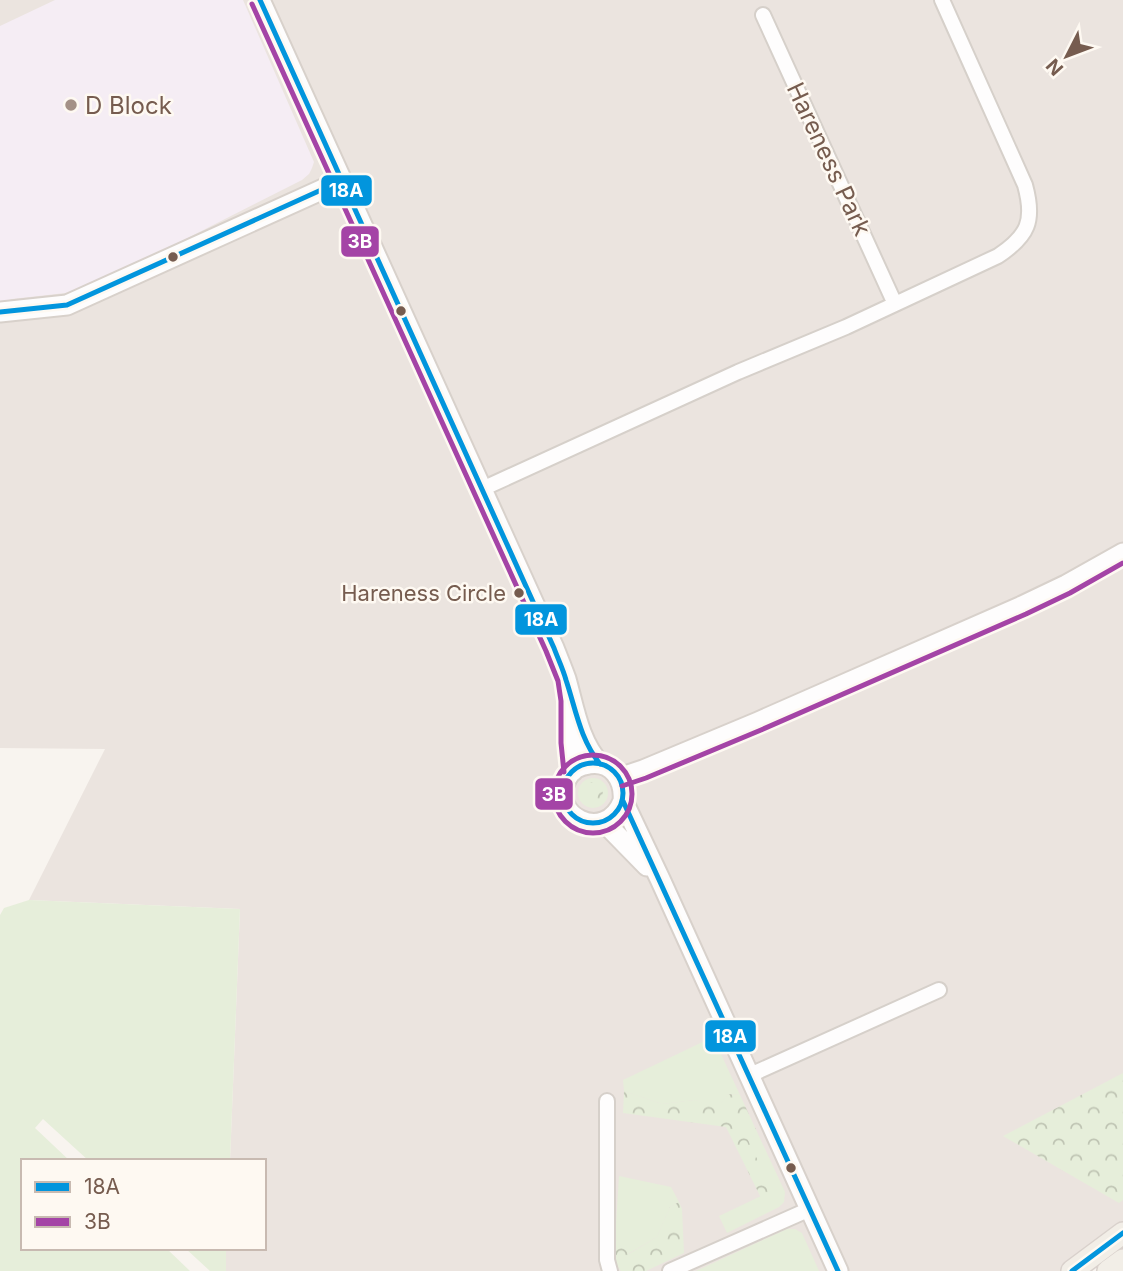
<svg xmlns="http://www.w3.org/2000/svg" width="1123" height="1271" font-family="Inter,sans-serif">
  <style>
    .industrial { fill: #ebe4df }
    .education { fill: #f5edf4 }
    .grass { fill: #e6eeda }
    .forest { fill: url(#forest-crowns) }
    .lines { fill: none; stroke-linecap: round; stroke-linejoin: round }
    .street-casing { stroke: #d6d0ca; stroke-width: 18 }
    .secondary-casing { stroke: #d8d1cb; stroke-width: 23 }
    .primary-casing { stroke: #d9d1cc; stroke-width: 24 }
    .street { stroke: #fefdfd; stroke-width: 14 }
    .secondary { stroke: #fefdfd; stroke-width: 19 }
    .primary { stroke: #f2eee7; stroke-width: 21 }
    .bus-1-casing { stroke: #fef9f2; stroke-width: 10 }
    .bus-2-casing { stroke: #fef9f2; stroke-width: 10 }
    .bus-1 { stroke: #0295dd; stroke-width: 5 }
    .bus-2 { stroke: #a444a6; stroke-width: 5 }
    .poi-dot { fill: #a49187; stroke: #fef9f2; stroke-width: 2.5 }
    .bus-dot { fill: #765c4f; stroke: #fef9f2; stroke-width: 2.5 }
    .labels { text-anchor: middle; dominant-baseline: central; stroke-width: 5; stroke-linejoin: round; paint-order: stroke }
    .bus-label { font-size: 22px; fill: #765c4f; stroke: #fef9f2; text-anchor: end }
    .poi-label { font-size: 24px; fill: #765c4f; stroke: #fef9f2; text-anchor: start }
    .street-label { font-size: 24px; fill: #765c4f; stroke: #fef9f2 }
    .line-badge { stroke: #fef9f2; stroke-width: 2.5 }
    .badge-label { font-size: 19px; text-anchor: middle; font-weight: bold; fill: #fff }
  </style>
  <defs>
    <pattern id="forest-crowns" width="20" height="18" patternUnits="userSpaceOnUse" patternTransform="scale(1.75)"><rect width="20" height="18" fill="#e6eeda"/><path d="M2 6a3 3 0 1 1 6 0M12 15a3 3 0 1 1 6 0" fill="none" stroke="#bfc4b3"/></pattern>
  </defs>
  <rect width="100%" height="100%" fill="#f8f4ef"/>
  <path class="industrial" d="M 0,0 L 1123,0 L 1123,1233 L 1072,1271 L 226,1271 L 226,1248 L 264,1248 L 264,1161 L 230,1161 L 240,909 L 29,900 L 105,749 L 0,748 Z"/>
  <path class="education" d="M 55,0 L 243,0 L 314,162 L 312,168 L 309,174 L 302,180 L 93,286 L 74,292 L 12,299 L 0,303 L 0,26 Z"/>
  <path class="grass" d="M578 793a15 15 0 1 1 30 0a15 15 0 1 1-30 0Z
    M 29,900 L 240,909 L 230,1161 L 89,1161 L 43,1119 L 35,1128 L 70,1161 L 23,1161 L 23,1248 L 166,1248 L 190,1271 L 0,1271 L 0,915 L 4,908 Z
    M 713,1037 L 740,1095 L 728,1094 L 717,1109 L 695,1100 L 662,1104 L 624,1091 L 623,1080 Z
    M 758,1134 L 785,1192 L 784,1202 L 779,1207 L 727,1233 L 719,1216 L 761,1196 L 766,1206 L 748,1139 Z
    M 619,1176 L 671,1187 L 679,1202 L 670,1207 L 657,1237 L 628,1254 L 615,1239 Z
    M 787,1229 L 795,1229 L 802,1233 L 819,1271 L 696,1271 Z
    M 185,1248 L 226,1248 L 226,1271 L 210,1271 Z"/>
  <path class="forest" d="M583 792a10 10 0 1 1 20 0a10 10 0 1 1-20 0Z
    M 1123,1073 L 1123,1200 L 1119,1203 L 1003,1136 Z
    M 624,1091 L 662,1104 L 695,1100 L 717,1108 L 728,1094 L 740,1095 L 758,1134 L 748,1140 L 774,1194 L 765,1206 L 726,1127 L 623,1113 Z
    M 679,1202 L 682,1209 L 684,1253 L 646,1271 L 621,1271 C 612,1262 615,1251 615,1239 L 629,1254 L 657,1237 L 670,1207 Z"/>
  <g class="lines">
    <defs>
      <path id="street" d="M 763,15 L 895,304
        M 482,489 L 738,372 L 846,327 L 998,256 C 1028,236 1035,221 1025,185 L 942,0
        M 748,1076 L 939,990
        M 607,1101 L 607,1260 L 610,1271
        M 670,1271 L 810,1209"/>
      <path id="secondary" d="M 260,0 L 554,648 C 558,658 562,668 566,679 C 574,707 579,742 600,764
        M 0,312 L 67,305 L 341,181
        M 570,712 L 570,743 L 573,771
        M 619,778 L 643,770 L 758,722 L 1022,606 L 1066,585 L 1123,553
        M 623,801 C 605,846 546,815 567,778 C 571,770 580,765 589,764 C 612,760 625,780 623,801 L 660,879 L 838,1271
        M 604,822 L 647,866"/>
      <path id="primary" d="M 1072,1271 L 1123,1233
        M 1108,1271 L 1123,1260"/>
    </defs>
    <use href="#street" class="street-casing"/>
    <use href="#secondary" class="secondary-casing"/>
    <use href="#primary" class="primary-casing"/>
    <use href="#street" class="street"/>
    <use href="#secondary" class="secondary"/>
    <use href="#primary" class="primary"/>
    <defs>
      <path id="bus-1" d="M 260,0 L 554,648 C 558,659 563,669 566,680 C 576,710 580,739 600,764
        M 0,312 L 67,305 L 341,181
        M563 793a30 30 0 1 1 60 0a30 30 0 1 1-60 0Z
        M 623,801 L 838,1271
        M 1072,1271 L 1123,1233"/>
      <path id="bus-2" d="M 252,4 L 546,651 L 558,681 L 561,701 L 561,743 L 564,772
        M554 794a39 39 0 1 1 78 0a39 39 0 1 1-78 0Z
        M 622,786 L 646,778 L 761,730 L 1026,614 L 1070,593 L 1123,563"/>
    </defs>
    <use href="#bus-1" class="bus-1-casing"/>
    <use href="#bus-2" class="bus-2-casing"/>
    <use href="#bus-1" class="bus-1"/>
    <use href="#bus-2" class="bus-2"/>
  </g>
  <circle class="poi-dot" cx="71" cy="105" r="7"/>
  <g class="bus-dot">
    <circle cx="173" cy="257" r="6"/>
    <circle cx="401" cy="311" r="6"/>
    <circle cx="519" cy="593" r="6"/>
    <circle cx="791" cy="1168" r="6"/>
  </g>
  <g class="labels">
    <g class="bus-label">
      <text x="506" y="593">Hareness Circle</text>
    </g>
    <g class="poi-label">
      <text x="85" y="105">D Block</text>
    </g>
    <g class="street-label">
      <text transform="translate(829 159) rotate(65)">Hareness Park</text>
    </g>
  </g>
  <g class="line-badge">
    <rect x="320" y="174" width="53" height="33" rx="7" fill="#0295dd"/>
    <rect x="340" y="225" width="40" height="33" rx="7" fill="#a444a6"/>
    <rect x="514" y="603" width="54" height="33" rx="7" fill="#0295dd"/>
    <rect x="534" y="777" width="40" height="34" rx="7" fill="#a444a6"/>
    <rect x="704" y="1019" width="53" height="34" rx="7" fill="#0295dd"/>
  </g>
  <g class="badge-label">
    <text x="346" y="197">18A</text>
    <text x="360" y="248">3B</text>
    <text x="541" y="626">18A</text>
    <text x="554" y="801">3B</text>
    <text x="730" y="1043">18A</text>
  </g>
  <rect x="21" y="1159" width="245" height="91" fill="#fef9f2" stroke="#c8bab1" stroke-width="2"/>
  <rect x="35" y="1182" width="35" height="10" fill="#0295dd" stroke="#c8bab1" stroke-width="2"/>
  <text x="84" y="1194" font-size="21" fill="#765c4f">18A</text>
  <rect x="35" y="1217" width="35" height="10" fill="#a444a6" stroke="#c8bab1" stroke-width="2"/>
  <text x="84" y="1229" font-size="21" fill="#765c4f">3B</text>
  <g transform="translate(1067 56) rotate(228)" stroke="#fef9f2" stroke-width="5" paint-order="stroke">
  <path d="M0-5L12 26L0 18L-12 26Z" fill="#765c4f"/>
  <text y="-10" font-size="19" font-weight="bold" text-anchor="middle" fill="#765c4f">N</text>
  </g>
</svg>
